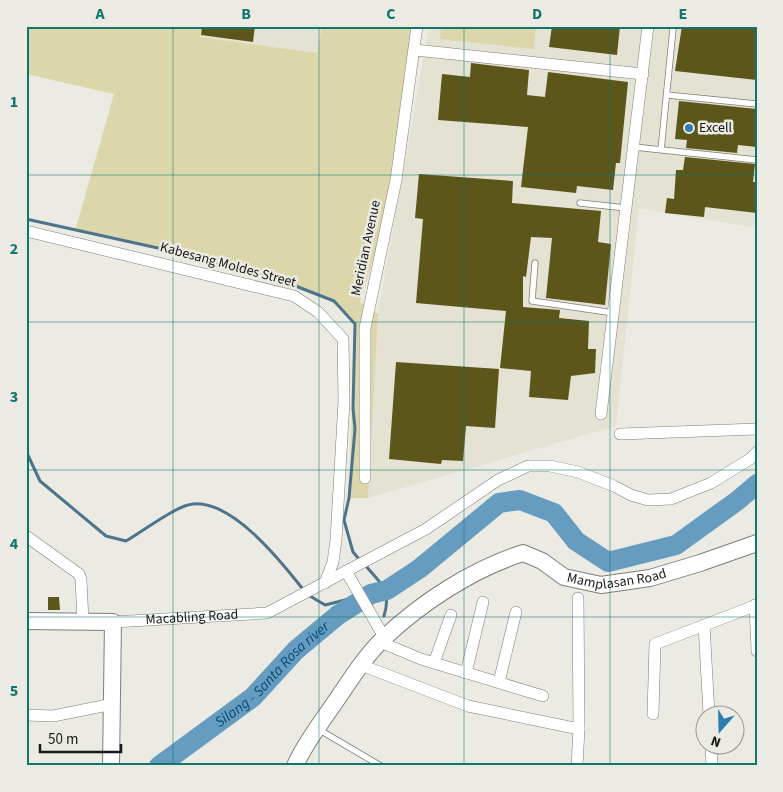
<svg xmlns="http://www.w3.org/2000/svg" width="783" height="792" font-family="'Source Sans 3',sans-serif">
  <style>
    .built { fill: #e3e2d3 }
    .green { fill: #dcd7aa }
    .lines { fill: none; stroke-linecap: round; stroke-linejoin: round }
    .stream { stroke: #4e748d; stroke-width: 3 }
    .river { stroke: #659cc0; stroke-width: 20 }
    .building { fill: #5d561a }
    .lane-casing { stroke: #7f7e78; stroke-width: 7 }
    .street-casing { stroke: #7f7e78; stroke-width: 12 }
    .secondary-casing { stroke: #7f7e78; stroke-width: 18 }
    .lane { stroke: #fff; stroke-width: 5.5 }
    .street { stroke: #fff; stroke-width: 11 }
    .secondary { stroke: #fff; stroke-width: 16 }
    .grid { fill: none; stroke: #0f766e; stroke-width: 1; stroke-opacity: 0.55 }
    .poi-dot { fill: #2b7eae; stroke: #ebeae3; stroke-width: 2 }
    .labels { text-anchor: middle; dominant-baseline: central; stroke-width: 5; stroke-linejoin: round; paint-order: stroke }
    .poi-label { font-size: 14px; fill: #181815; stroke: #ebeae3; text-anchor: start }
    .street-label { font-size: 14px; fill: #181815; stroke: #ebeae3 }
    .water-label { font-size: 15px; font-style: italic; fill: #044d71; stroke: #ebeae3 }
    .neatline { fill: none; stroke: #0f766e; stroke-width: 2 }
    .grid-label { font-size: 16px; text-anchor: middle; font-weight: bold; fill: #0f766e }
  </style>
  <rect width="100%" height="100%" fill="#ebeae3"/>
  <path class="built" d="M 201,26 L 322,26 L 317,53 L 200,37 Z
    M 429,26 L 757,26 L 757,228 L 639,208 L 616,426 L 368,498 L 378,314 Z"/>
  <path class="green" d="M 26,26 L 201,26 L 200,37 L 317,53 L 322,26 L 414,26 L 398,181 L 360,302 L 378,314 L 368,498 L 349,498 L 355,324 L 334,301 L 293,285 L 194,256 L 75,231 L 114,94 L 26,74 Z
    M 441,26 L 536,26 L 534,49 L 440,39 Z"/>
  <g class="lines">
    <path class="stream" d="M 26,219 L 194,256 L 293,285 L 334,301 L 355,324 L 353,408 L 355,429 L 349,498 L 344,520 L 353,552 L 359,559
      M 26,451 L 40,481 L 106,536 L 126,541 C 142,532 177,505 193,504 C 232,500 280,560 302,588
      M 365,565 C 381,584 392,589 384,616
      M 363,595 L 387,590
      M 310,596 L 325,605 L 357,597"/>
    <path class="river" id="s1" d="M 159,766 L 253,697 L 296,650 L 338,615 L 371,594 L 387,590 L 419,569 L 499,503 L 520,500 L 554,513 L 576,541 L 608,562 L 676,545 L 737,501 L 757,484"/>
  </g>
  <path class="building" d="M 202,26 L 255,26 L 253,42 L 201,35 Z
    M 552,26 L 620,26 L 617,55 L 549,47 Z
    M 682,26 L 757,26 L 757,80 L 675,71 Z
    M 471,63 L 529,70 L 527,95 L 545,97 L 548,72 L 628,82 L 620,163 L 616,163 L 613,190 L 577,186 L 576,193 L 521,187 L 528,127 L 438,120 L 442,74 L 470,77 Z
    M 679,101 L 757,109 L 757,147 L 738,145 L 737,153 L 686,148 L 687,140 L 675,139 Z
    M 685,157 L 755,164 L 753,182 L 757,182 L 757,213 L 705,207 L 704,217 L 665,213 L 667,198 L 674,199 L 676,170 L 683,170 Z
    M 419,174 L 513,181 L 512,203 L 601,211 L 598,242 L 611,244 L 605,305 L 546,298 L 552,238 L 531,237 L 526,277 L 523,276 L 523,307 L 560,310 L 559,318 L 589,321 L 588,349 L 596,349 L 595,373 L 571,376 L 568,400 L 529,397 L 531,371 L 500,368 L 506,311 L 416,303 L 423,219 L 415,218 Z
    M 396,362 L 499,369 L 495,428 L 466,426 L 463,461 L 442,460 L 441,464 L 389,459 Z
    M 48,597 L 59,597 L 60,610 L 48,610 Z"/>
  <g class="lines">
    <defs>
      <path id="lane" d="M 667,95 L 757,104
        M 634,147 L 757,160
        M 661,150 L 673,29
        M 580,203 L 626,208
        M 535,263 L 532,301 L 614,313
        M 318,729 L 381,766"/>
      <g id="street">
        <path d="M 415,50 L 643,74"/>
        <path d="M 26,231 L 294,296 L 318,312 L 343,339 L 344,401 L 336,540 L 333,562 L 325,583"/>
        <path d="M 601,414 L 648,26"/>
        <path d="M 620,434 L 757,429"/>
        <path d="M 365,478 L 365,328 L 396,180 L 417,26"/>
        <path d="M 26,536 L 79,574 L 81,579 L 83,622"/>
        <path d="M 346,571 L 384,637"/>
        <path d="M 578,598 L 579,729"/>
        <path d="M 755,605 L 757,651"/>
        <path id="s2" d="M 113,622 L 267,613 L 426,529 L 498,480 L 528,466 L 550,466 L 578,472 L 614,486 L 631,495 L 648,500 L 671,499 L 711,483 L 750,459 L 757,452"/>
        <path d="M 704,625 L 709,714"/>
        <path d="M 380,642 L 421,659 L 543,696"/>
        <path d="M 434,663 L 451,615"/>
        <path d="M 361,665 L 468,706 L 579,729 L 577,766"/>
        <path d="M 466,673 L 483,602"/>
        <path d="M 499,682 L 516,612"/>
        <path d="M 653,714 L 655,644 L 757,605"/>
        <path d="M 26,715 L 53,716 L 113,704"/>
        <path d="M 711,744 L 712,766"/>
      </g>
      <g id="secondary">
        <path d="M 26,621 L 113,622 L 111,766"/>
        <path id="s3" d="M 295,766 C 304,745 318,727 331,708 C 348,684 363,658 384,638 C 422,602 473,569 523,553 L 542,561 L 564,577 L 601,585 L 650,578 L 700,563 L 757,543"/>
      </g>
    </defs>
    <use href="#lane" class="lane-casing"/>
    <use href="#street" class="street-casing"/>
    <use href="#secondary" class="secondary-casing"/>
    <use href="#lane" class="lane"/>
    <use href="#street" class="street"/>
    <use href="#secondary" class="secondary"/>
  </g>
  <path class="grid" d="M 173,26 L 173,766M 319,26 L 319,766M 464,26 L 464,766M 610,26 L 610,766M 26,175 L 757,175M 26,322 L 757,322M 26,470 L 757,470M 26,617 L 757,617"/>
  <circle class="poi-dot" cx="689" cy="128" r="5"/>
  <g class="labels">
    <g class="poi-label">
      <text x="699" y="128">Excell</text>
    </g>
    <g class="street-label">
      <text transform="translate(366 248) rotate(-78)">Meridian Avenue</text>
      <text transform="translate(228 265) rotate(15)">Kabesang Moldes Street</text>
      <text stroke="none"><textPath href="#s3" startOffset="422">Mamplasan Road</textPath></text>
      <text stroke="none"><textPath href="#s2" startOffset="79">Macabling Road</textPath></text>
    </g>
    <g class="water-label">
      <text stroke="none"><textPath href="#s1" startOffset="146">Silang - Santa Rosa river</textPath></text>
    </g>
  </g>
  <rect width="783" height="792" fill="none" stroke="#ebeae3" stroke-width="55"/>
  <g transform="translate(720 730) rotate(200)"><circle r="24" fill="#ebeae3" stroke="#979691"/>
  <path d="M0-4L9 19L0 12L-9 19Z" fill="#2b7eae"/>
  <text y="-8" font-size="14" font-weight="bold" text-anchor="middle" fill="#181815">N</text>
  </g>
  <path d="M40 744v8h81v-8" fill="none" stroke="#181815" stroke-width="2.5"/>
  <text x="48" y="744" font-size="15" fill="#181815" stroke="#ebeae3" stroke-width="4" paint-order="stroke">50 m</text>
  <rect x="28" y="28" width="728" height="736" class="neatline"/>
  <g class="grid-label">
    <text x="100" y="19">A</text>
    <text x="246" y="19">B</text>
    <text x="391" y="19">C</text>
    <text x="537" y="19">D</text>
    <text x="683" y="19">E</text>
    <text x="14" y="107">1</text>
    <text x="14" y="254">2</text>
    <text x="14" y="402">3</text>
    <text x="14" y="549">4</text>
    <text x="14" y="696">5</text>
  </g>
</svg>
